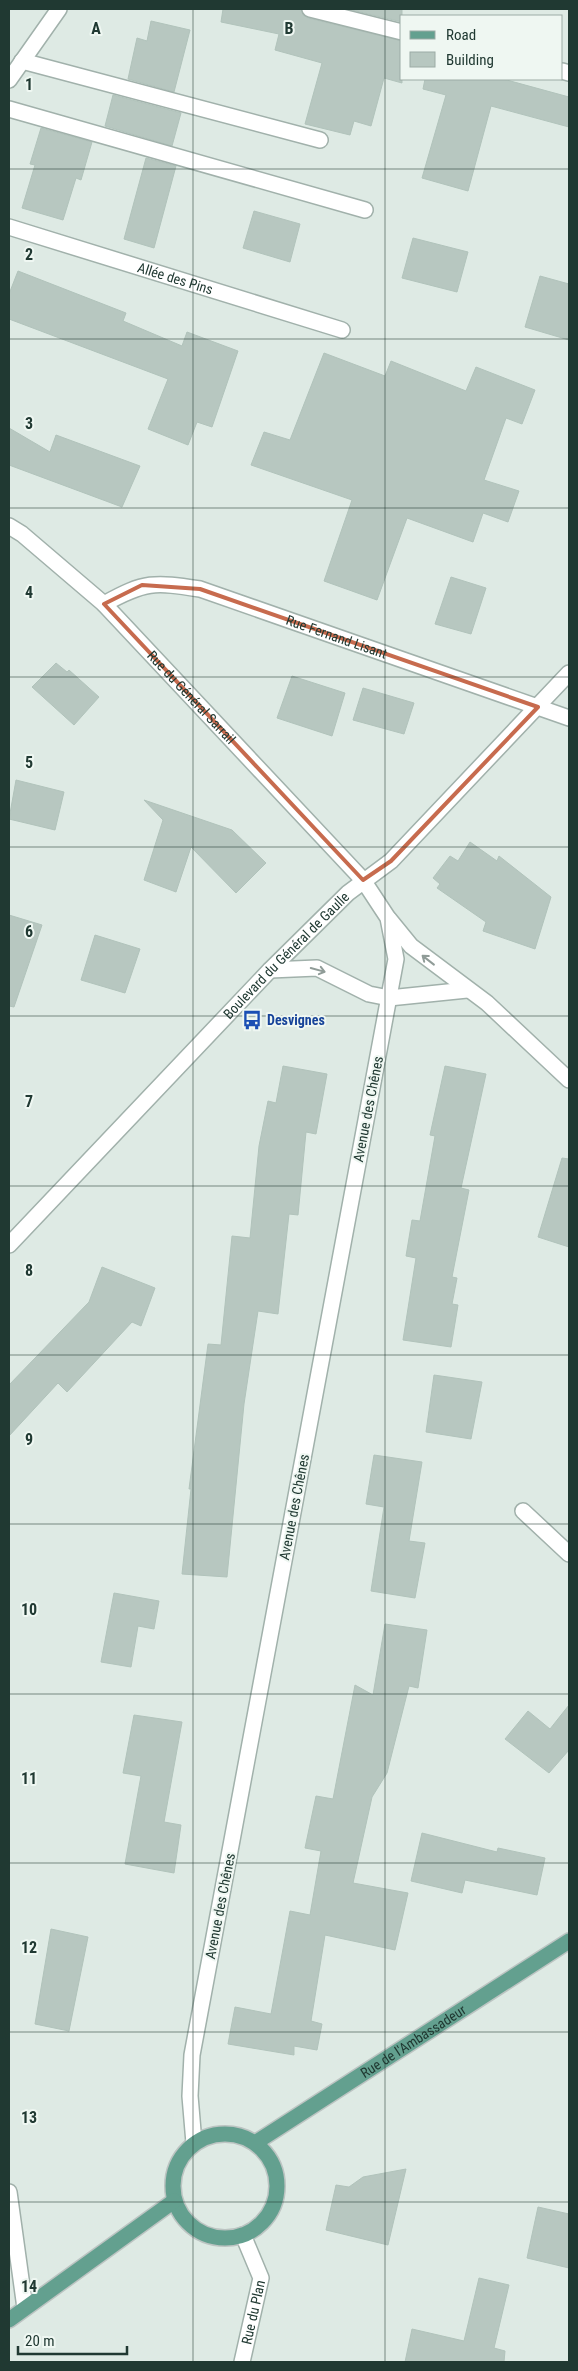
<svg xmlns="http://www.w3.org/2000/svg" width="578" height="2371" font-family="'Roboto Condensed',sans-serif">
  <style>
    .building { fill: #b7c7c0; stroke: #b1c3bb }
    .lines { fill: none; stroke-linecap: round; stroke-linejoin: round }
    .minor-casing { stroke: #a1b1ab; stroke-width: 18 }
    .major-casing { stroke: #bcc4c2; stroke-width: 18 }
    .minor { stroke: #fff; stroke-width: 15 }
    .major { stroke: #63a08f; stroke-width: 15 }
    .oneway { stroke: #909c98 }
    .marked { fill: none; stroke: #c76b4e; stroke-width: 4; stroke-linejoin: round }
    .grid { fill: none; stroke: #203932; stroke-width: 1; stroke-opacity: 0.55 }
    .labels { text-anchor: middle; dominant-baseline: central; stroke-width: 4; stroke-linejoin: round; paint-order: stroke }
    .street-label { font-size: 14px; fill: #203932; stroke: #eff7f2 }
    .transit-label { font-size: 14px; font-weight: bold; fill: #164399; stroke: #eff7f2; text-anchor: start }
    .grid-label { font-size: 16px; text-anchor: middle; font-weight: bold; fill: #203932; stroke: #eff7f2; stroke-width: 4; stroke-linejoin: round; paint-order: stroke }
  </style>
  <rect width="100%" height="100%" fill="#deeae4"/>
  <path class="building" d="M 223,9 L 301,9 L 303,15 L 308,18 L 402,41 L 402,83 L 384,78 L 371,126 L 354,121 L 350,135 L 305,124 L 322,63 L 275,50 L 279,34 L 221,22 Z
    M 348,9 L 402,9 L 402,22 Z
    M 151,21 L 190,30 L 174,92 L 128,79 L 137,38 L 147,41 Z
    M 425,79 L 503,79 L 569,97 L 569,127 L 491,106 L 468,191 L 422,178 L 446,95 L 423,89 Z
    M 113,95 L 181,113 L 172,146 L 105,126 Z
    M 41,128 L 92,142 L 81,180 L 76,178 L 63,220 L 22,208 L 35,165 L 30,164 Z
    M 146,158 L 176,166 L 154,248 L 124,239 Z
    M 254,211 L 300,224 L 290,262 L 243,248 Z
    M 413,238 L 468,252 L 457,292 L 402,278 Z
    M 18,271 L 126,313 L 123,321 L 182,346 L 187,332 L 238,351 L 212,427 L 197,422 L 188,445 L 148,429 L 168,379 L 9,319 L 9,294 Z
    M 540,276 L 569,284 L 569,340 L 525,327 Z
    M 324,353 L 385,376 L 391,361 L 466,391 L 476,367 L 535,390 L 522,424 L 506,418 L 484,480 L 519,491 L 508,522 L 483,513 L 473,542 L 407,518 L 377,600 L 324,581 L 352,500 L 251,465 L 264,432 L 290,440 Z
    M 9,428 L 50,452 L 56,435 L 140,466 L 122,507 L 9,465 Z
    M 451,577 L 486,588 L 471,634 L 435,624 Z
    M 56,663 L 67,672 L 69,670 L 99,697 L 74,725 L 32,687 Z
    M 292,676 L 345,693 L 332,736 L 277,718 Z
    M 363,688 L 414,703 L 404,734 L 353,720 Z
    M 16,780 L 64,792 L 55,830 L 9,819 Z
    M 144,800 L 232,830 L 266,863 L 236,893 L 191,847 L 176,892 L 144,880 L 163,820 Z
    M 470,842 L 497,861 L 499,856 L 551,897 L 535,949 L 483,931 L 486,922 L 437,888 L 440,884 L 433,878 L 450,856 L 458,861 Z
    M 9,915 L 42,925 L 14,1007 L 9,1006 Z
    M 95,935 L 140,949 L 125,993 L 81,980 Z
    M 283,1066 L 327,1074 L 316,1134 L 306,1132 L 298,1215 L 289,1214 L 278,1314 L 258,1311 L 244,1404 L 227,1577 L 182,1574 L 191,1489 L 189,1489 L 208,1344 L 221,1345 L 232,1236 L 250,1238 L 259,1146 L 268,1101 L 276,1103 Z
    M 445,1066 L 486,1074 L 461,1188 L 469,1190 L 452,1277 L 457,1278 L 452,1304 L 458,1305 L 451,1347 L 403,1340 L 416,1258 L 406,1256 L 412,1220 L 420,1221 L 435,1136 L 430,1135 Z
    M 562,1158 L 569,1159 L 569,1247 L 538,1237 Z
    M 102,1267 L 155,1288 L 141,1326 L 132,1322 L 67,1392 L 58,1383 L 9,1436 L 9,1385 L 89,1302 Z
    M 434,1375 L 482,1382 L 471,1439 L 426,1432 Z
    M 374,1455 L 422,1462 L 409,1541 L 425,1543 L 415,1598 L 371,1591 L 384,1507 L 366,1504 Z
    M 114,1593 L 159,1601 L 154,1629 L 138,1626 L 131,1667 L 101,1662 Z
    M 385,1624 L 427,1630 L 418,1688 L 409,1686 L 387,1773 L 372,1797 L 353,1883 L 408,1893 L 395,1950 L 325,1935 L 311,2021 L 322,2024 L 317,2050 L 294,2046 L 294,2055 L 228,2044 L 235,2007 L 271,2014 L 290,1911 L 310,1915 L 321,1851 L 305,1848 L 316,1796 L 333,1799 L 355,1685 L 373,1695 Z
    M 569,1705 L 569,1750 L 549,1773 L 505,1739 L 528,1711 L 550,1729 Z
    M 134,1715 L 182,1722 L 164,1822 L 181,1825 L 174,1873 L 125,1864 L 141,1776 L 123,1773 Z
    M 422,1833 L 497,1852 L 498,1848 L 545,1858 L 537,1895 L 465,1880 L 462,1893 L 411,1881 Z
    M 51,1929 L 88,1937 L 69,2031 L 35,2024 Z
    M 406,2169 L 388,2245 L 326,2230 L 336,2185 L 349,2187 L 363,2177 Z
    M 538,2207 L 569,2214 L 569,2268 L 527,2258 Z
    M 479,2278 L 509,2285 L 494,2348 L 505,2351 L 504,2362 L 405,2362 L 412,2329 L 464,2341 Z"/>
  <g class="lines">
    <defs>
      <g id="minor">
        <path d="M 310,9 L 402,32"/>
        <path d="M 22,61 L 320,140"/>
        <path d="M 562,71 L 569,73"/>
        <path d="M 9,80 L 59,9"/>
        <path d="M 9,109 L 365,210"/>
        <path id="s1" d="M 9,227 L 342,330"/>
        <path id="s2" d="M 9,526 L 22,534 L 104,604 L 363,880 L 388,918 L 396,959 L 192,2055 L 190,2096 L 194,2143"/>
        <path id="s3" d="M 104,604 C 145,581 154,582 200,589 L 569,718"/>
        <path d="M 389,919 L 411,946 L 487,1003 L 569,1080"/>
        <path d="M 270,970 L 317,968 L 369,994 L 389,998 L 467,990"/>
        <path id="s4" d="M 9,1245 L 270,970 L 348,893 L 391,861 L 569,673"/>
        <path d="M 523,1511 L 569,1554"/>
        <path d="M 9,2192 L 25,2308"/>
        <path id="s5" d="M 242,2362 L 261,2278 L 243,2235"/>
      </g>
      <g id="major">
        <circle cx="225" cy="2186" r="52"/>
        <path id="s6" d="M 255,2143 L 569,1941"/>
        <path d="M 9,2320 L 174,2201"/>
      </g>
    </defs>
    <use href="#minor" class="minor-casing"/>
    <use href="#major" class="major-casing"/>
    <use href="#minor" class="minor"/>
    <use href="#major" class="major"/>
  </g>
  <defs><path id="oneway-shaft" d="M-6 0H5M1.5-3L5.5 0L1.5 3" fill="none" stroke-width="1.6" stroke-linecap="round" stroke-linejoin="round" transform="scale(1.25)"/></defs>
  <g class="oneway">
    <use href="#oneway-shaft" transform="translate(428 960) rotate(-142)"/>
    <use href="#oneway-shaft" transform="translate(318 970) rotate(15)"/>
  </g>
  <path class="marked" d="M 142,585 L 200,589 L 538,707 L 391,861 L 363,880 L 104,604 Z"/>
  <path class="grid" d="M 193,9 L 193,2362M 385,9 L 385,2362M 9,169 L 569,169M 9,339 L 569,339M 9,508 L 569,508M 9,677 L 569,677M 9,847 L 569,847M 9,1016 L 569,1016M 9,1186 L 569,1186M 9,1355 L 569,1355M 9,1524 L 569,1524M 9,1694 L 569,1694M 9,1863 L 569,1863M 9,2032 L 569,2032M 9,2202 L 569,2202"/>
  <defs>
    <symbol id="bus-bare" viewBox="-9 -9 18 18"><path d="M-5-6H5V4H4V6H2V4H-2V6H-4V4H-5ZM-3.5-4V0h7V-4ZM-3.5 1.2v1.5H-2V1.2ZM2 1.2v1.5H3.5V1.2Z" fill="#1a4fb4" stroke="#eff7f2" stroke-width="2.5" paint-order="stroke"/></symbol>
  </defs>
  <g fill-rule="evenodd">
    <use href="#bus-bare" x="238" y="1006" width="28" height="28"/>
  </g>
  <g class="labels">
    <g class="street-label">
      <text stroke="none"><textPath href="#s1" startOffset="174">Allée des Pins</textPath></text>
      <text stroke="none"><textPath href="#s3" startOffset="245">Rue Fernand Lisant</textPath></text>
      <text stroke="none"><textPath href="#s2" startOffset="251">Rue du Général Sarrail</textPath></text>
      <text stroke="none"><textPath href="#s4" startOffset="401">Boulevard du Général de Gaulle</textPath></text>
      <text transform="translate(368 1109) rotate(-79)">Avenue des Chênes</text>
      <text transform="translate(294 1507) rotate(-79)">Avenue des Chênes</text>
      <text transform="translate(220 1906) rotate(-79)">Avenue des Chênes</text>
      <text stroke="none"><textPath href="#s6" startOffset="188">Rue de l'Ambassadeur</textPath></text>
      <text stroke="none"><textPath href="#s5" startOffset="51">Rue du Plan</textPath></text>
    </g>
    <g class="transit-label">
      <text x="267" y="1020">Desvignes</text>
    </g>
  </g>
  <g class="grid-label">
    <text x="96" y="34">A</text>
    <text x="289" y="34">B</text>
    <text x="29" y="90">1</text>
    <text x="29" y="260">2</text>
    <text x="29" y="429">3</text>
    <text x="29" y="598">4</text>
    <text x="29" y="768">5</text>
    <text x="29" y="937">6</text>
    <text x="29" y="1107">7</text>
    <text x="29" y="1276">8</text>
    <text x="29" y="1445">9</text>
    <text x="29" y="1615">10</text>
    <text x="29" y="1784">11</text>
    <text x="29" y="1953">12</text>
    <text x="29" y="2123">13</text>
    <text x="29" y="2292">14</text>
  </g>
  <rect width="578" height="2371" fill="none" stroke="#203932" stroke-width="20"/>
  <rect x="400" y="15" width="162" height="65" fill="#eff7f2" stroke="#9caba5"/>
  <rect x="410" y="31" width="25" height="8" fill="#63a08f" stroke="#9caba5"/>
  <text x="446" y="40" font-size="15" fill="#203932">Road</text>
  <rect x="410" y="52" width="25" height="15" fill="#b7c7c0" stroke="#9caba5"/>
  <text x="446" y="65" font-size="15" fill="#203932">Building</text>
  <path d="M18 2346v8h109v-8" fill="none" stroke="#203932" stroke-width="2.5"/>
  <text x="25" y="2346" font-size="15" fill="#203932" stroke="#eff7f2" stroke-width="4" paint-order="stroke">20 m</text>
</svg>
